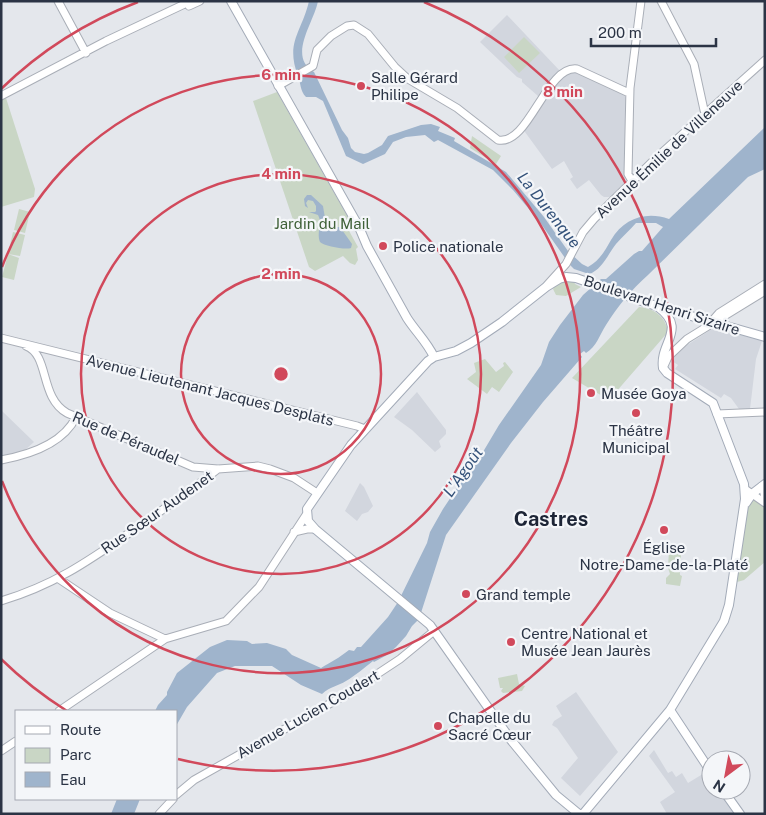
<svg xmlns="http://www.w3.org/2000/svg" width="766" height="815" font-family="'Public Sans',sans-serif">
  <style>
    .built { fill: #d2d6de }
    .green { fill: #c9d6c5 }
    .water { fill: #9fb4cc }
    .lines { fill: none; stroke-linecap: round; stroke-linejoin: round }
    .secondary-casing { stroke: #a9aeb7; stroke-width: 9 }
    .primary-casing { stroke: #a3abb8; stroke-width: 10 }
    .secondary { stroke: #fff; stroke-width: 7 }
    .primary { stroke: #fff; stroke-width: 8 }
    .ring { fill: none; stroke: #d1495b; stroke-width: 2.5 }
    .poi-dot { fill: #d1495b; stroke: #f4f6f9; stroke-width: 2 }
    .labels { text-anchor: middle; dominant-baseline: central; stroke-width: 4.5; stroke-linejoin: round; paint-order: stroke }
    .poi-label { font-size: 15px; fill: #2b3445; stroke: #f4f6f9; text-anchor: start }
    .street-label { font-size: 15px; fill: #2b3445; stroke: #f4f6f9 }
    .park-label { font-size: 15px; fill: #3f6138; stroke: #f4f6f9 }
    .water-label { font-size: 16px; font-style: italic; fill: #34527a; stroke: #f4f6f9 }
    .district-label { font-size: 20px; font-weight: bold; fill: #1d2536; stroke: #f4f6f9 }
    .centre { fill: #d1495b; stroke: #f4f6f9; stroke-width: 2.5 }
    .ring-label { font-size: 15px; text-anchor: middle; font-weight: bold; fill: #d1495b; stroke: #f4f6f9; stroke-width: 4.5; stroke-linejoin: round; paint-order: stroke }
  </style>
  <rect width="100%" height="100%" fill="#e4e7ec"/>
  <path class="built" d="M 507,15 L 561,72 L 541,97 L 538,96 L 522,82 L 522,79 L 517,77 L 480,42 Z
    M 575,71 L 626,95 L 625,184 L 612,197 L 604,197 L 601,195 L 589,180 L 577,189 L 570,179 L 573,177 L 564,161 L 552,169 L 525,132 L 525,128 L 555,85 L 569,72 Z
    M 715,327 L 762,341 L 756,359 L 750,409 L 739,409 L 731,398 L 724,394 L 721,398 L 675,369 L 678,365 L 672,361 L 678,351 Z
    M 417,392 L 446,430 L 446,434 L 439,441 L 441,447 L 435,452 L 412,430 L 394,417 Z
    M 1,410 L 34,442 L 25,450 L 1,457 Z
    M 360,483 L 364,487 L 373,506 L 368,512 L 362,514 L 357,521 L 345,511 Z
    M 576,692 L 618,752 L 580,796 L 561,778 L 578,758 L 557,728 L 552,725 L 554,721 L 562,716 L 556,706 Z
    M 654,750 L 668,773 L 672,771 L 676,777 L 682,773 L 688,783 L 706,772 L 711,780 L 711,790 L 718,790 L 735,814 L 667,814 L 660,802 L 675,792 L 649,756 Z"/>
  <path class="green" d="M 524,37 L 540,53 L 519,73 L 504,57 Z
    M 277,92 L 349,219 L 348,229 L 358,247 L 356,249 L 358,260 L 355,265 L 350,263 L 343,256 L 315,271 L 309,267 L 253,101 Z
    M 6,98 L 35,189 L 34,197 L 1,207 L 1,100 Z
    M 472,136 L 501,156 L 496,164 L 470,148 Z
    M 19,209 L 30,212 L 25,233 L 14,230 Z
    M 13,232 L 25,235 L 20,256 L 8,254 Z
    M 8,254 L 19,258 L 14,280 L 2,277 Z
    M 565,280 L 574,281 L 575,284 L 581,287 L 566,296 L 556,295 L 553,289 L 555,285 Z
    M 639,307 C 654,308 666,317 668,332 L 609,400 L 572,378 Z
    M 485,359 L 496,372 L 504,366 L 503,363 L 505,362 L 513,372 L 499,392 L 492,387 L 487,394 L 467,379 L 476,372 L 474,363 Z
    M 756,499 L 761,501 L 765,507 L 765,562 L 744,580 L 737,582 L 747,504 L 750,501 Z
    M 669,552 L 681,552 L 681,564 L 679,564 L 680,575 L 682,576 L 680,586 L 666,584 L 666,578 L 670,574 L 667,565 L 668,565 Z
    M 517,674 L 519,684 L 525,686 L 522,691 L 503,693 L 501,691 L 503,688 L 500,688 L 498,678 Z"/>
  <path class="water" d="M 309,1 L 318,1 C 314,23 287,56 314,72 L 342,130 L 348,138 L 351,148 L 355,152 L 364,154 L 368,153 L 382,145 L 388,136 L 421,125 L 431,124 L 440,127 L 438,131 L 455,138 L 454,141 L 506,172 L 544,217 L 568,251 L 582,264 L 588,267 C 600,260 604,252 611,240 C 624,218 646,211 669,219 L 765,127 L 765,169 L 748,177 L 648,275 C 631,290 618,306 606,325 C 599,336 597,346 586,353 L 584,351 L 580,354 L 582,357 L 543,402 L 511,443 L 446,535 L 419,619 L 412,626 L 406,636 L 396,647 L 387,655 L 374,662 L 373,661 C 365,667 355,676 346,681 C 338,686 331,686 322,694 L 301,685 L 272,666 L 235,666 L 217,673 L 187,707 L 176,726 L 176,711 L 155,711 L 158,705 L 167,695 L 167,692 L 177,673 L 210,647 L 227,640 L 247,641 L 252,644 L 267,643 L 286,649 L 292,655 L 321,668 C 331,662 339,658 349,650 L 354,651 L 357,647 L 361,647 L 388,617 L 398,602 L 427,543 L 430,532 L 443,509 L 469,470 L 477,462 L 499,425 L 541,365 L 549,342 L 560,325 L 583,295 L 601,279 L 606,279 L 634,254 L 639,251 L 642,251 L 663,227 L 656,223 L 636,223 C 630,230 622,237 616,244 C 608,254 602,270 589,274 L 574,269 L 570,265 L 539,221 L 513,190 L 493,170 L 438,140 L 434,142 L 425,135 L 406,137 L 393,142 L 385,154 L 363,164 L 346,156 L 323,101 L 316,97 L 306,97 C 300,91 301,84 298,76 C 285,42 302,32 309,1 Z
    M 307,195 L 311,195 L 323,206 L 326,224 L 330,227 L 340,227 L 352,244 L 351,248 C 345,250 324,246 320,242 C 316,232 323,224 318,215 L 309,212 L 315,212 L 316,211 L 316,206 L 313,201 L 308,200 L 306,203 L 308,208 L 305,206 L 304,199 Z
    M 117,799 L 140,799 L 134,814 L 111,814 Z"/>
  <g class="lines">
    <defs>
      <path id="secondary" d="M 58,1 L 86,53
        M 661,1 L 694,64 L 704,110 L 706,112
        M 189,6 L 200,1
        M 278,86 L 313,66 L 317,50 L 331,36 L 347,26 L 354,25 L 368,34 L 395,67 L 408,79 L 457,108 L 498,140 C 529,146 546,65 577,69 L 629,93
        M 1,96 L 106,41 L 191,1
        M 632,181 L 628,174 L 630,88 L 641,1
        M 547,285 L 566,264 L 583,232 L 594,219 L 658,156 L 765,60
        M 712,321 L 719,313 L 765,284
        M 1,338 L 357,426 L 365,429
        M 26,346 C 50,355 39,397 67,413 L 193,467 L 218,469 L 258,466 L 270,469 L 294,478 L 317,493
        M 663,368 L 668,357 L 687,339 L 765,291
        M 717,414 L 765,412
        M 1,460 C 28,455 63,444 76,417
        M 762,486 L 765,497
        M 745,489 L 765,503
        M 294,532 L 307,529 L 315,529
        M 59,579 L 110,613 L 165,639
        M 1,601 C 54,585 87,562 132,531 C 161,511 190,491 218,469
        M 59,711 L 165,639 L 226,621 L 259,587 L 306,515
        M 1,751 L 16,741
        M 176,795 L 194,780 L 347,694 L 400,659 L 434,631
        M 159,814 L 173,799"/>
      <path id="primary" d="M 231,1 L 359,227 L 367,246 L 407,318 C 416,332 427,342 434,357
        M 746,503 L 752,494 L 765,484
        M 670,710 L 711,772
        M 723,790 L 740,814
        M 579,814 L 556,795 L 511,740 L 430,625 L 315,529 L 308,521 L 307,509 L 351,445 L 428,361 L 434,357 L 456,351 L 471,343 L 502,322 L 546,287 L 559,279 L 566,277 L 576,278 L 656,306 L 765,337
        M 583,814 L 670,710 L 724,621 L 729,605 L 745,499 L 744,484 L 713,403 L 667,373 L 663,368 C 659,343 688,329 658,307"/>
    </defs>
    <use href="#secondary" class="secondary-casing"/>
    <use href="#primary" class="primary-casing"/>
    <use href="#secondary" class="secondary"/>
    <use href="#primary" class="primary"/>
  </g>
  <g class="ring">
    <circle cx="281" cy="374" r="100"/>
    <circle cx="281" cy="374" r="200"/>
    <path d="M2 267A299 299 0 1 1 2 481"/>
    <path d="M67 711A399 399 0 0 1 1 659M1 89A399 399 0 0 1 138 2M424 2A399 399 0 0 1 178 759"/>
  </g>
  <g class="poi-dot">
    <circle cx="361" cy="86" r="5"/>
    <circle cx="383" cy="246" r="5"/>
    <circle cx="591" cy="393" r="5"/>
    <circle cx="636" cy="413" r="5"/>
    <circle cx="664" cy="530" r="5"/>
    <circle cx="466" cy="594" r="5"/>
    <circle cx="511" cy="642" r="5"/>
    <circle cx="438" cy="726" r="5"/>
  </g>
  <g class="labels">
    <g class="poi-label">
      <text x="371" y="77">Salle Gérard<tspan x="371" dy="17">Philipe</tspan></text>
      <text x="393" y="246">Police nationale</text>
      <text x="601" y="393">Musée Goya</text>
      <text x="636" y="430" text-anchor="middle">Théâtre<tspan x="636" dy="17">Municipal</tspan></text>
      <text x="664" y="547" text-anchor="middle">Église<tspan x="664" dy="17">Notre-Dame-de-la-Platé</tspan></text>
      <text x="476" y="594">Grand temple</text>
      <text x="521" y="633">Centre National et<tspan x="521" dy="17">Musée Jean Jaurès</tspan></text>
      <text x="448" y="717">Chapelle du<tspan x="448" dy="17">Sacré Cœur</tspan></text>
    </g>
    <g class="street-label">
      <text transform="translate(669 149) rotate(-43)">Avenue Émilie de Villeneuve</text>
      <text transform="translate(662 305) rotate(18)">Boulevard Henri Sizaire</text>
      <text transform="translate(210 390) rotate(14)">Avenue Lieutenant Jacques Desplats</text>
      <text transform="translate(126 438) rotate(23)">Rue de Péraudel</text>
      <text transform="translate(157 512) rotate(-35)">Rue Sœur Audenet</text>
      <text transform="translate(308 714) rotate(-30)">Avenue Lucien Coudert</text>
    </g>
    <g class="park-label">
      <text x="322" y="223">Jardin du Mail</text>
    </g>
    <g class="water-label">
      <text transform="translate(549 210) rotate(52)">La Durenque</text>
      <text transform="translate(463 472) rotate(-55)">L'Agoût</text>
    </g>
    <g class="district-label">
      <text x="551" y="519">Castres</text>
    </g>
  </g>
  <circle cx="281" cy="374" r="8" class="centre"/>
  <g class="ring-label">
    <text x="281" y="80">6 min</text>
    <text x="563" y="97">8 min</text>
    <text x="281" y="179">4 min</text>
    <text x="281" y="279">2 min</text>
  </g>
  <rect width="766" height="815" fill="none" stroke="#2b3445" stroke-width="5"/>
  <rect x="15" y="710" width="162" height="90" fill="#f4f6f9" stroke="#a4a8b1"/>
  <rect x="25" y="726" width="25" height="8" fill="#ffffff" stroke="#a4a8b1"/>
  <text x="60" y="735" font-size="15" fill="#2b3445">Route</text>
  <rect x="25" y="748" width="25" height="15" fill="#c9d6c5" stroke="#a4a8b1"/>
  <text x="60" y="760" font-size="15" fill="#2b3445">Parc</text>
  <rect x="25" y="772" width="25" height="15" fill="#9fb4cc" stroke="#a4a8b1"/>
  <text x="60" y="785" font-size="15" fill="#2b3445">Eau</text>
  <g transform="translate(726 775) rotate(212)"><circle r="24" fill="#f4f6f9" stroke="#a4a8b1"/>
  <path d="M0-4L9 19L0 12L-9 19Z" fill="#d1495b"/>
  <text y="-8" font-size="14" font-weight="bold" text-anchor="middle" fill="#2b3445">N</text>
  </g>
  <path d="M591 38v8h125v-8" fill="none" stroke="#2b3445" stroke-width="2.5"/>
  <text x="598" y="38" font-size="15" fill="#2b3445" stroke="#f4f6f9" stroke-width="4" paint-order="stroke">200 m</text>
</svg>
